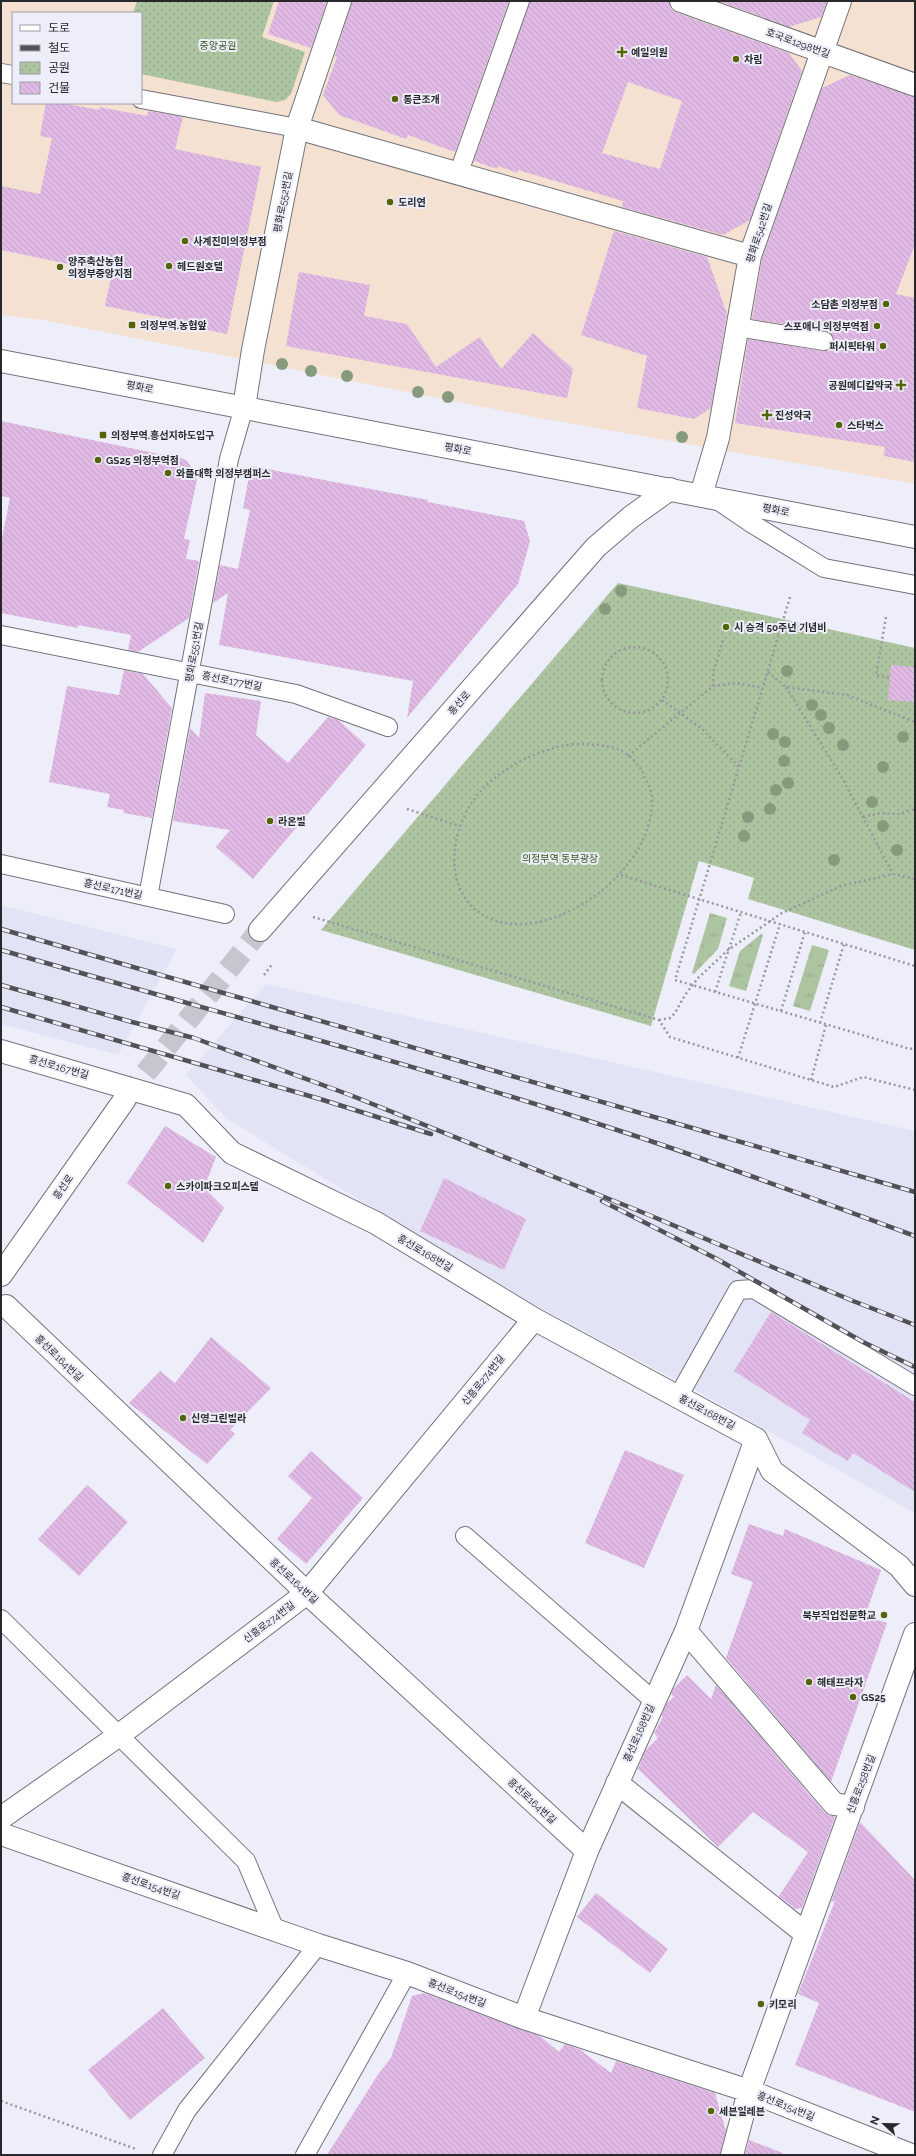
<svg xmlns="http://www.w3.org/2000/svg" width="916" height="2156" font-family="Raleway,'Noto Sans KR',sans-serif">
  <style>
    .commercial { fill: #f4e1d1; fill-rule: evenodd }
    .built { fill: #e2e3f5 }
    .grass { fill: url(#grass-tufts) }
    .park { fill: url(#park-dots) }
    .building { fill: url(#building-back-hatch); fill-rule: evenodd }
    .lines { fill: none; stroke-linecap: round; stroke-linejoin: round }
    .minor-tunnel { stroke: #c6c6d0; stroke-width: 22; stroke-dasharray: 22 11; stroke-linecap: butt }
    .service-casing { stroke: #72727c; stroke-width: 20 }
    .minor-casing { stroke: #72727c; stroke-width: 24 }
    .secondary-casing { stroke: #72727c; stroke-width: 24 }
    .path { stroke: #97979f; stroke-width: 2.5; stroke-dasharray: 2 3; stroke-linecap: butt }
    .service { stroke: #fff; stroke-width: 18 }
    .minor { stroke: #fff; stroke-width: 22 }
    .secondary { stroke: #fff; stroke-width: 22 }
    .rail-casing { stroke: #515156; stroke-width: 4.5 }
    .rail { stroke: #edeef9; stroke-width: 3; stroke-dasharray: 9; stroke-linecap: butt }
    .tree { fill: #869b7d }
    .poi-dot { fill: #556409; stroke: #edeef9; stroke-width: 1.5 }
    .labels { text-anchor: middle; dominant-baseline: central; stroke-width: 4; stroke-linejoin: round; paint-order: stroke }
    .street-label { font-size: 10px; fill: #28282c; stroke: #edeef9 }
    .park-label { font-size: 10px; fill: #325718; stroke: #edeef9 }
    .poi-label { font-size: 10px; font-weight: bold; fill: #28282c; stroke: #edeef9; text-anchor: start }
  </style>
  <defs>
    <pattern id="grass-tufts" width="24" height="20" patternUnits="userSpaceOnUse"><rect width="24" height="20" fill="#adc4a1"/><path d="M3 7l-1-3M5 7V3M7 7l1-3M15 17l-1-3M17 17v-4M19 17l1-3" fill="none" stroke="#95a88b"/></pattern>
    <pattern id="park-dots" width="8" height="8" patternUnits="userSpaceOnUse"><rect width="8" height="8" fill="#adc4a1"/><path d="M2 2h.1M6 6h.1" fill="none" stroke="#95a88b" stroke-width="1.8" stroke-linecap="round"/></pattern>
    <pattern id="building-back-hatch" width="6" height="6" patternUnits="userSpaceOnUse"><rect width="6" height="6" fill="#e0bae4"/><path d="M-1 5l2 2M0 0l6 6M5-1l2 2" fill="none" stroke="#c0a0c4"/></pattern>
  </defs>
  <rect width="100%" height="100%" fill="#edeef9"/>
  <path class="commercial" d="M 1,1 L 915,1 L 915,484 L 534,417 L 43,320 L 1,315 ZM 13,13 L 141,13 L 141,103 L 13,103 Z"/>
  <path class="built" d="M 1,905 L 177,949 L 118,1055 L 1,1024 Z
    M 266,984 L 915,1131 L 915,1513 L 695,1390 L 516,1295 L 227,1119 L 186,1075 Z"/>
  <path class="grass" d="M 710,913 L 727,918 L 718,949 L 694,974 L 692,973 Z
    M 761,934 L 763,935 L 746,991 L 729,986 L 740,951 Z
    M 812,945 L 829,950 L 810,1011 L 793,1006 Z"/>
  <path class="park" d="M 137,1 L 274,1 L 262,37 L 305,52 L 291,94 L 285,100 L 276,102 L 141,74 L 141,13 L 133,13 Z
    M 618,583 L 915,648 L 915,950 L 748,899 L 754,878 L 699,861 L 651,1026 L 321,930 Z"/>
  <path class="building" d="M 279,1 L 327,1 L 311,48 L 268,34 Z
    M 352,1 L 509,1 L 455,152 L 408,135 L 406,139 L 339,115 L 323,95 L 337,57 L 335,56 Z
    M 530,1 L 669,1 L 671,9 L 677,13 L 789,53 L 802,71 L 750,220 L 723,235 L 622,207 L 623,201 L 518,170 L 518,173 L 498,166 L 497,169 L 474,161 ZM 628,82 L 682,101 L 660,169 L 602,153 Z
    M 718,1 L 827,1 L 821,17 L 789,27 Z
    M 850,75 L 915,97 L 915,244 L 896,294 L 915,298 L 915,462 L 884,456 L 885,447 L 735,423 L 748,339 L 822,351 L 828,351 L 834,343 L 834,337 L 826,331 L 752,319 L 762,259 L 822,88 Z
    M 46,103 L 62,103 L 99,110 L 99,107 L 147,116 L 148,111 L 183,117 L 175,149 L 261,167 L 227,334 L 179,324 L 179,321 L 105,306 L 112,273 L 1,250 L 1,186 L 40,194 L 52,138 L 40,136 Z
    M 614,231 L 707,257 L 727,314 L 711,408 L 694,419 L 637,408 L 647,356 L 581,335 Z
    M 299,272 L 370,285 L 364,316 L 407,324 L 436,367 L 480,337 L 501,369 L 533,333 L 573,369 L 567,398 L 286,346 Z
    M 1,421 L 159,454 L 177,456 L 187,461 L 193,470 L 197,480 L 184,539 L 190,540 L 186,559 L 199,561 L 189,618 L 138,652 L 128,650 L 131,635 L 78,625 L 78,628 L 1,613 L 1,543 L 10,498 L 1,496 Z
    M 251,466 L 428,500 L 428,502 L 524,521 L 530,541 L 518,584 L 407,718 L 413,681 L 219,645 L 228,593 L 213,603 L 220,565 L 238,569 L 250,510 L 243,508 Z
    M 891,665 L 915,667 L 915,702 L 888,700 Z
    M 124,670 L 143,674 L 172,708 L 152,818 L 123,813 L 124,810 L 107,807 L 110,794 L 49,782 L 67,686 L 119,695 Z
    M 205,693 L 261,701 L 256,735 L 288,763 L 328,717 L 338,720 L 366,745 L 253,879 L 216,847 L 230,830 L 173,821 L 190,728 L 199,738 Z
    M 165,1126 L 216,1157 L 204,1188 L 224,1208 L 203,1243 L 127,1183 Z
    M 444,1178 L 526,1219 L 504,1270 L 420,1231 Z
    M 771,1312 L 915,1402 L 915,1492 L 853,1453 L 848,1461 L 802,1433 L 810,1420 L 734,1371 Z
    M 211,1337 L 271,1388 L 230,1430 L 235,1434 L 207,1464 L 129,1403 L 160,1371 L 175,1383 Z
    M 625,1450 L 684,1475 L 644,1568 L 585,1543 Z
    M 311,1451 L 363,1498 L 306,1564 L 277,1539 L 312,1498 L 288,1476 Z
    M 87,1485 L 128,1522 L 79,1576 L 38,1539 Z
    M 749,1524 L 783,1536 L 785,1529 L 881,1570 L 865,1616 L 887,1623 L 831,1782 L 726,1658 L 753,1582 L 731,1574 Z
    M 687,1675 L 711,1699 L 716,1685 L 824,1812 L 835,1817 L 802,1908 L 795,1909 L 779,1896 L 808,1852 L 753,1812 L 718,1847 L 638,1769 L 645,1751 L 658,1738 L 654,1733 L 663,1717 L 661,1716 L 667,1703 L 674,1697 L 671,1694 L 674,1688 Z
    M 860,1822 L 915,1880 L 915,2112 L 795,2065 L 819,2003 L 798,1994 L 835,1901 L 831,1902 Z
    M 596,1893 L 668,1949 L 650,1973 L 577,1917 Z
    M 424,1993 L 540,2036 L 559,2052 L 565,2044 L 579,2049 L 611,2073 L 616,2061 L 715,2093 L 726,2131 L 720,2155 L 327,2155 L 379,2073 L 391,2058 L 412,1996 Z
    M 163,2008 L 205,2058 L 130,2120 L 88,2070 Z
    M 749,2140 L 783,2153 L 783,2155 L 745,2155 Z"/>
  <g class="lines">
    <path class="minor-tunnel" d="M 125,1099 L 260,930"/>
    <defs>
      <path id="service" d="M 1,73 L 13,75
        M 141,99 L 297,128
        M 459,172 L 520,1
        M 737,327 L 824,341
        M 717,500 L 751,523 L 824,568 L 915,585
        M 1,635 L 296,694 L 388,727
        M 1,864 L 225,914
        M 148,897 L 229,459 L 244,407
        M 678,1397 L 738,1290 L 754,1289 L 915,1386
        M 465,1536 L 653,1700
        M 1,1619 L 246,1861 L 275,1930
        M 162,2155 L 187,2110 L 318,1945
        M 305,2155 L 407,1973"/>
      <path id="minor" d="M 681,1 L 915,85
        M 297,128 L 750,256
        M 244,407 L 253,350 L 297,128 L 340,1
        M 701,495 L 718,438 L 750,256 L 840,1
        M 260,930 L 596,547 L 631,517 L 670,489
        M 1,1051 L 186,1105 L 232,1153 L 376,1223 L 534,1319 L 756,1439 L 686,1631 L 587,1851 L 524,2018
        M 1,1275 L 125,1099
        M 6,1306 L 307,1593 L 587,1851
        M 756,1439 L 772,1471 L 899,1566 L 915,1585
        M 686,1631 L 834,1804 L 853,1807
        M 617,1783 L 806,1934
        M 1,1818 L 118,1736 L 307,1593 L 534,1319
        M 1,1834 L 318,1945 L 407,1973 L 524,2018 L 749,2091 L 911,2155
        M 732,2155 L 749,2091 L 915,1634"/>
      <path id="secondary" d="M 1,361 L 915,537"/>
    </defs>
    <use href="#service" class="service-casing"/>
    <use href="#minor" class="minor-casing"/>
    <use href="#secondary" class="secondary-casing"/>
    <path class="path" d="M 790,597 L 675,980 L 910,1049 L 915,1048
      M 886,617 L 876,675 L 890,678
      M602 680a33 33 0 1 1 66 0a33 33 0 1 1-66 0Z
      M 768,672 L 786,687 L 847,695 L 915,722
      M 713,686 L 713,673 L 724,637
      M 786,687 L 841,776 L 893,874
      M 662,700 L 701,728 L 739,767
      M 572,744 C 585,744 599,744 611,747 C 626,751 639,762 644,776 C 647,782 652,791 652,798 C 655,862 574,928 513,924 C 449,919 441,850 471,804 C 492,771 535,750 572,744 Z
      M 628,756 L 713,686 L 736,683 L 763,688
      M 407,809 L 459,826
      M 863,817 L 880,813 L 900,814 L 915,809
      M 621,875 L 915,966
      M 313,917 L 659,1020 L 670,1037 L 834,1087 L 863,1077 L 915,1090
      M 264,975 L 273,963
      M 715,992 L 741,912
      M 781,1011 L 805,932
      M 659,1020 L 670,1018 L 675,1013 L 685,995 L 698,978 L 728,950 L 782,913 L 841,886 L 893,874 L 915,879
      M 820,1023 L 844,944
      M 738,1058 L 780,924
      M 811,1080 L 826,1025
      M 1,2101 L 136,2149"/>
    <use href="#service" class="service"/>
    <use href="#minor" class="minor"/>
    <use href="#secondary" class="secondary"/>
    <defs>
      <path id="rail" d="M 1,929 L 915,1192
        M 1,950 C 204,1009 410,1063 611,1128 C 714,1161 814,1199 915,1236
        M 1,985 L 132,1022 L 194,1038 L 350,1095 L 649,1215 L 853,1301 L 915,1325
        M 1,1007 L 320,1099 L 431,1134
        M 602,1201 L 715,1258 L 863,1342 L 915,1367"/>
    </defs>
    <use href="#rail" class="rail-casing"/>
    <use href="#rail" class="rail"/>
  </g>
  <g class="tree">
    <circle cx="282" cy="364" r="6"/>
    <circle cx="311" cy="371" r="6"/>
    <circle cx="347" cy="376" r="6"/>
    <circle cx="418" cy="392" r="6"/>
    <circle cx="448" cy="397" r="6"/>
    <circle cx="682" cy="437" r="6"/>
    <circle cx="621" cy="591" r="6"/>
    <circle cx="605" cy="609" r="6"/>
    <circle cx="787" cy="671" r="6"/>
    <circle cx="812" cy="705" r="6"/>
    <circle cx="821" cy="715" r="6"/>
    <circle cx="829" cy="728" r="6"/>
    <circle cx="773" cy="734" r="6"/>
    <circle cx="903" cy="737" r="6"/>
    <circle cx="785" cy="742" r="6"/>
    <circle cx="843" cy="745" r="6"/>
    <circle cx="784" cy="761" r="6"/>
    <circle cx="883" cy="767" r="6"/>
    <circle cx="788" cy="783" r="6"/>
    <circle cx="776" cy="790" r="6"/>
    <circle cx="872" cy="802" r="6"/>
    <circle cx="770" cy="809" r="6"/>
    <circle cx="748" cy="817" r="6"/>
    <circle cx="883" cy="826" r="6"/>
    <circle cx="744" cy="836" r="6"/>
    <circle cx="897" cy="850" r="6"/>
    <circle cx="834" cy="860" r="6"/>
  </g>
  <g class="poi-dot">
    <path d="M620 46h4v4h4v4h-4v4h-4v-4h-4v-4h4z"/>
    <circle cx="736" cy="59" r="4"/>
    <circle cx="395" cy="99" r="4"/>
    <circle cx="390" cy="202" r="4"/>
    <circle cx="185" cy="241" r="4"/>
    <circle cx="169" cy="266" r="4"/>
    <circle cx="60" cy="267" r="4"/>
    <circle cx="886" cy="304" r="4"/>
    <rect x="128" y="321" width="8" height="8" rx="2"/>
    <circle cx="877" cy="326" r="4"/>
    <circle cx="883" cy="346" r="4"/>
    <path d="M899 379h4v4h4v4h-4v4h-4v-4h-4v-4h4z"/>
    <path d="M765 409h4v4h4v4h-4v4h-4v-4h-4v-4h4z"/>
    <circle cx="839" cy="425" r="4"/>
    <rect x="99" y="431" width="8" height="8" rx="2"/>
    <circle cx="98" cy="460" r="4"/>
    <circle cx="168" cy="473" r="4"/>
    <circle cx="726" cy="627" r="4"/>
    <circle cx="270" cy="821" r="4"/>
    <circle cx="168" cy="1186" r="4"/>
    <circle cx="183" cy="1418" r="4"/>
    <circle cx="884" cy="1615" r="4"/>
    <circle cx="809" cy="1682" r="4"/>
    <circle cx="853" cy="1697" r="4"/>
    <circle cx="761" cy="2004" r="4"/>
    <circle cx="711" cy="2111" r="4"/>
  </g>
  <g class="labels">
    <g class="street-label">
      <text transform="translate(798 43) rotate(20)">호국로1298번길</text>
      <text transform="translate(283 202) rotate(-79)">평화로552번길</text>
      <text transform="translate(759 233) rotate(-72)">평화로542번길</text>
      <text transform="translate(140 387) rotate(11)">평화로</text>
      <text transform="translate(458 449) rotate(11)">평화로</text>
      <text transform="translate(776 510) rotate(11)">평화로</text>
      <text transform="translate(194 652) rotate(-80)">평화로551번길</text>
      <text transform="translate(232 681) rotate(11)">흥선로177번길</text>
      <text transform="translate(459 703) rotate(-49)">흥선로</text>
      <text transform="translate(113 889) rotate(13)">흥선로171번길</text>
      <text transform="translate(59 1067) rotate(16)">흥선로167번길</text>
      <text transform="translate(63 1187) rotate(-55)">흥선로</text>
      <text transform="translate(425 1253) rotate(31)">흥선로168번길</text>
      <text transform="translate(59 1358) rotate(44)">흥선로164번길</text>
      <text transform="translate(483 1380) rotate(-51)">신흥로274번길</text>
      <text transform="translate(707 1412) rotate(28)">흥선로168번길</text>
      <text transform="translate(294 1581) rotate(43)">흥선로164번길</text>
      <text transform="translate(269 1622) rotate(-37)">신흥로274번길</text>
      <text transform="translate(639 1733) rotate(-66)">흥선로168번길</text>
      <text transform="translate(861 1784) rotate(-69)">신흥로258번길</text>
      <text transform="translate(532 1801) rotate(43)">흥선로164번길</text>
      <text transform="translate(151 1886) rotate(19)">흥선로154번길</text>
      <text transform="translate(457 1993) rotate(21)">흥선로154번길</text>
      <text transform="translate(786 2106) rotate(22)">흥선로154번길</text>
    </g>
    <g class="park-label">
      <text x="218" y="45">중앙공원</text>
      <text x="560" y="858">의정부역 동부광장</text>
    </g>
    <g class="poi-label">
      <text x="631" y="52">예일의원</text>
      <text x="744" y="59">차림</text>
      <text x="403" y="99">통큰조개</text>
      <text x="398" y="202">도리연</text>
      <text x="193" y="241">사계진미의정부점</text>
      <text x="68" y="261">양주축산농협<tspan x="68" dy="12">의정부중앙지점</tspan></text>
      <text x="177" y="266">헤드원호텔</text>
      <text x="878" y="304" text-anchor="end">소담촌 의정부점</text>
      <text x="140" y="325">의정부역.농협앞</text>
      <text x="869" y="326" text-anchor="end">스포애니 의정부역점</text>
      <text x="875" y="346" text-anchor="end">퍼시픽타워</text>
      <text x="893" y="385" text-anchor="end">공원메디칼약국</text>
      <text x="775" y="415">진성약국</text>
      <text x="847" y="425">스타벅스</text>
      <text x="111" y="435">의정부역.흥선지하도입구</text>
      <text x="106" y="460">GS25 의정부역점</text>
      <text x="176" y="473">와플대학 의정부캠퍼스</text>
      <text x="734" y="627">시 승격 50주년 기념비</text>
      <text x="278" y="821">라온빌</text>
      <text x="176" y="1186">스카이파크오피스텔</text>
      <text x="191" y="1418">신영그린빌라</text>
      <text x="876" y="1615" text-anchor="end">북부직업전문학교</text>
      <text x="817" y="1682">해태프라자</text>
      <text x="861" y="1697">GS25</text>
      <text x="769" y="2004">키모리</text>
      <text x="719" y="2111">세븐일레븐</text>
    </g>
  </g>
  <rect width="916" height="2156" fill="none" stroke="#28282c" stroke-width="4"/>
  <rect x="12" y="12" width="130" height="92" fill="#edeef9" stroke="#9e9fa7"/>
  <rect x="20" y="25" width="20" height="6" fill="#ffffff" stroke="#9e9fa7"/>
  <text x="48" y="32" font-size="12" fill="#28282c">도로</text>
  <rect x="20" y="45" width="20" height="6" fill="#515156" stroke="#9e9fa7"/>
  <text x="48" y="52" font-size="12" fill="#28282c">철도</text>
  <rect x="20" y="62" width="20" height="12" fill="url(#park-dots)" stroke="#9e9fa7"/>
  <text x="48" y="72" font-size="12" fill="#28282c">공원</text>
  <rect x="20" y="82" width="20" height="12" fill="url(#building-back-hatch)" stroke="#9e9fa7"/>
  <text x="48" y="92" font-size="12" fill="#28282c">건물</text>
  <g transform="translate(884 2124) rotate(292)" stroke="#edeef9" stroke-width="3" paint-order="stroke">
  <path d="M0-3L7 15L0 10L-7 15Z" fill="#28282c"/>
  <text y="-6" font-size="11" font-weight="bold" text-anchor="middle" fill="#28282c">N</text>
  </g>
</svg>
